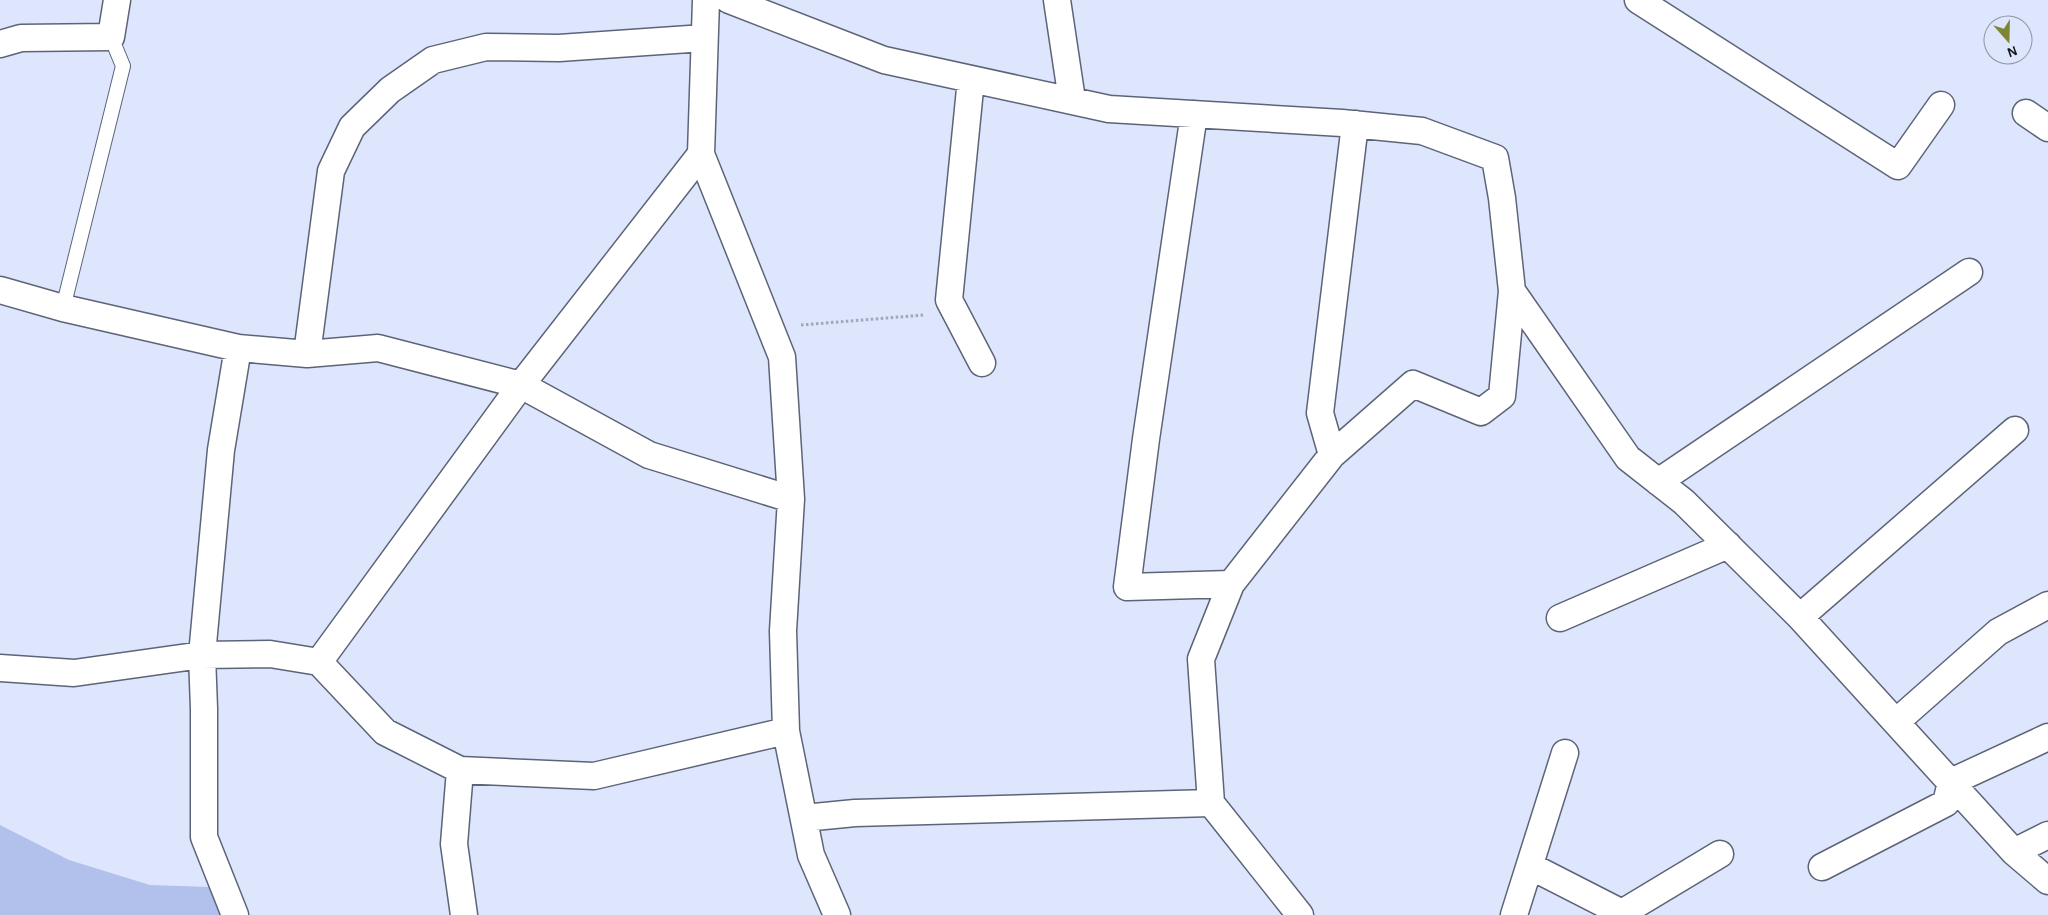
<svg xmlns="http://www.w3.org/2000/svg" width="2048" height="915" font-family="'Alegreya Sans',sans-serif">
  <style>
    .green { fill: #b2c0ec }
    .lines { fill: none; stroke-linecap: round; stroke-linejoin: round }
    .service-casing { stroke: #5d6478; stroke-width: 16 }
    .minor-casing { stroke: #5d6478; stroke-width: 29 }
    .path { stroke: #a0a6b9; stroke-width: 3; stroke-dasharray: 2.5 2.5; stroke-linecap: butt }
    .service { stroke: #fff; stroke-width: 14 }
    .minor { stroke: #fff; stroke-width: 26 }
  </style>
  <rect width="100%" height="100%" fill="#dee6fe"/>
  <path class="green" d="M 0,825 L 69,860 L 150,885 L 209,887 L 221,915 L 0,915 Z"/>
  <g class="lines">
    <defs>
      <path id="service" d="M 63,308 L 123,66 L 111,37"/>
      <path id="minor" d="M 706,0 L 701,154 L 782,357 L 791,499 L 783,631 L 786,731 L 811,855 L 837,915
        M 729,0 L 884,60 L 1109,109 L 1342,123 L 1422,131 L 1495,158 L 1502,198 L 1512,291 L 1502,396 L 1481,412 L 1413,384 L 1332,455 L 1231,584 L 1201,659 L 1211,803 L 1300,915
        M 1057,0 L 1072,100
        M 1638,0 L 1898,166 L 1941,105
        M 0,44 L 21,38 L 111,37 L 117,0
        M 971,79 L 949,300 L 982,363
        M 2026,113 L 2048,128
        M 1194,114 L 1146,439 L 1127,587 L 1231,584
        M 0,290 L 63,308 L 238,348 L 307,354 L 378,348 L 521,385 L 649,455 L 791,499
        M 1512,291 L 1628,458 L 1684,502 L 1800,617 L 2014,852 L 2048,881
        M 307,354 L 331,171 L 352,127 L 390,90 L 433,60 L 486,47 L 559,48 L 704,38
        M 1332,455 L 1320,413 L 1355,124
        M 1658,482 L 1969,272
        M 1800,617 L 2015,430
        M 1560,618 L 1728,545
        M 319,662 L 521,385 L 701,154
        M 0,668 L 74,673 L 202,655 L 270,654 L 319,662 L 385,732 L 460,770 L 594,776 L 786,731
        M 1896,722 L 1998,632 L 2048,605
        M 460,770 L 454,844 L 464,915
        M 804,818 L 855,813 L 1211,803
        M 2014,852 L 2048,835
        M 1530,866 L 1622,913 L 1720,854
        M 1822,867 L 1946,803 L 1951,782 L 2048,737
        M 235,915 L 204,837 L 204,709 L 202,655 L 221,450 L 238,348
        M 1514,915 L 1565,753"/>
    </defs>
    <use href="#service" class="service-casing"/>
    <use href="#minor" class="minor-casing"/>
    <path class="path" d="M 801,325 L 924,315"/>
    <use href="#service" class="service"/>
    <use href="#minor" class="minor"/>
  </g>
  <g transform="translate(2008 40) rotate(160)"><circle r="24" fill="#dee6fe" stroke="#8e94a5"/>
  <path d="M0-4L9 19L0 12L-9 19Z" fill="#7c8633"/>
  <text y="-8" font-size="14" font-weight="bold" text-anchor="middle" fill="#161820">N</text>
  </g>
</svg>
